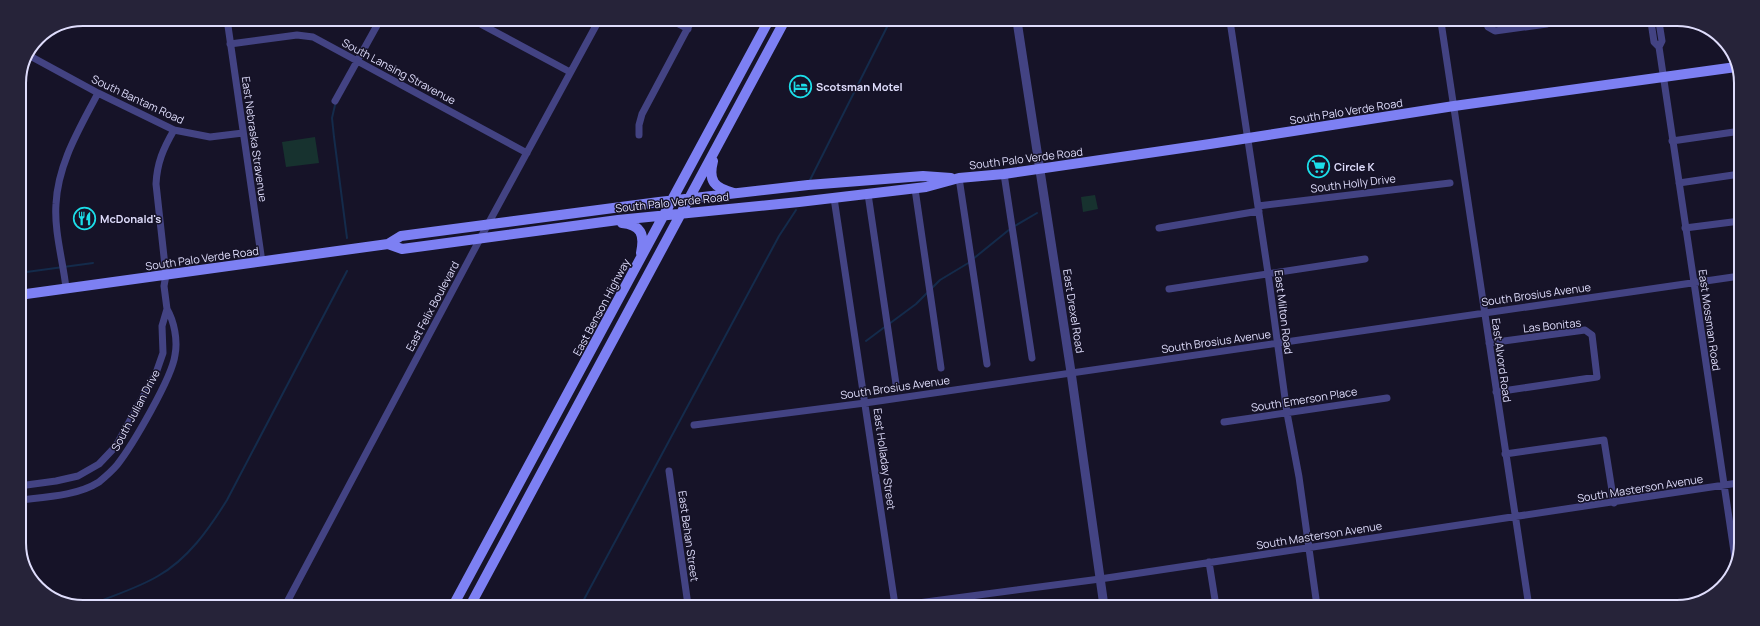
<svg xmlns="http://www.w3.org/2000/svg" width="1760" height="626" font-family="Manrope,sans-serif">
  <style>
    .green { fill: #17322f }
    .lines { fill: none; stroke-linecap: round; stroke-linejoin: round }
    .stream { stroke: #142b4b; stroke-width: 2 }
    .minor { stroke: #434383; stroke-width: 7 }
    .tertiary { stroke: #434383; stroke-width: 9 }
    .secondary { stroke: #7d80f3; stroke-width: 10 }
    .labels { text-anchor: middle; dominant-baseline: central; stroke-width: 3; stroke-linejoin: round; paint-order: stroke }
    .street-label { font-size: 11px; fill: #dfddfc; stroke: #161328 }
    .poi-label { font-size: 11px; font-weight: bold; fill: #dfddfc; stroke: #161328; text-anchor: start }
    .rim { fill: none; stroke: #dfddfc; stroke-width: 2 }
  </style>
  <rect width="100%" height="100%" fill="#161328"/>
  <path class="green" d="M 315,137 L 319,163 L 286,167 L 282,142 Z
    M 1095,195 L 1098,209 L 1083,212 L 1081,197 Z"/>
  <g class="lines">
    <path class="stream" d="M 335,105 L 332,118 L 334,137 L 347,238
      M 809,182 L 890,21
      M 1013,227 L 1037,213
      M 973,259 L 1010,229
      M 19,273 L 93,263
      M 931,289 L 940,280 L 970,262
      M 889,324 L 916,304 L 928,292
      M 866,341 L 886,326
      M 93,604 C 114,595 138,588 158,576 C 188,559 209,529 227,500 L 347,271
      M 581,605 L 779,236 L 796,210"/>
    <path class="minor" d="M 227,19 L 262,262
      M 473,20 L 570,72
      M 671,20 L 688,29
      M 1230,21 L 1268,273 L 1287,413 L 1299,477 L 1317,606
      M 1441,22 L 1529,607
      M 1486,22 L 1488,27 L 1495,31 L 1547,24
      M 1651,22 L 1654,42 L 1659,47 L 1736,565
      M 230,44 L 297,35 L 313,37 L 527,153
      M 1659,47 L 1662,41 L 1659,22
      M 30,56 L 98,93 L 174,130 L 210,137 L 243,133
      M 335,101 L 380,20
      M 639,135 L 639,125 L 642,114 L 692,20
      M 1672,141 L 1741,131
      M 1004,174 L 1032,358
      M 959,178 L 987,364
      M 1679,183 L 1740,174
      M 915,189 L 941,368
      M 868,194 L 896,384
      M 834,198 L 895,605
      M 1258,206 L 1450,183
      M 1159,228 L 1259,211
      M 1685,228 L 1740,221
      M 66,288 C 63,261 54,231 56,204 C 58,163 80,128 98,93
      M 1169,289 L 1365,259
      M 167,309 L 164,286 L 166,275 L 156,184 C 157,163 163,149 174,130
      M 1489,343 L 1585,330 L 1592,335 L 1597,377 L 1496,392
      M 1224,422 L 1387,398
      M 694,425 L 865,403 L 1740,276
      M 1505,454 L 1604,440 L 1614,503
      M 669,471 L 688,605
      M 19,486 L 56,481 L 78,476 L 99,464 L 116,446 L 156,373 L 163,353 L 162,326 L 167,309 C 174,321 178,340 175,355 C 172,378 132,446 117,465 C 112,471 105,477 99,482 C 77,496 45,497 19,500
      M 1209,562 L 1216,606
      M 286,604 L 481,237 L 599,20
      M 903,605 L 1100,579 L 1738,483"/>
    <path class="tertiary" d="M 1017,21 L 1071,372 L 1104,606"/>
    <path class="secondary" d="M 713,161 C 708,181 714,188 734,193
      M 622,223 C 641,225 645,234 641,253
      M 388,244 L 402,249 L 618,220 L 799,202 L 926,187 L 959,178 L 1004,174 L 1210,144 L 1454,106 L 1736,67
      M 19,295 L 388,244 L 401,236 L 659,202 L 808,185 L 923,176 L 951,178
      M 454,604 L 769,20
      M 471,604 L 785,20"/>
  </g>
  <defs>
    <symbol id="hotel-ring" viewBox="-11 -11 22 22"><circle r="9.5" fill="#161328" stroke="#1cdee9" stroke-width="1.5"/><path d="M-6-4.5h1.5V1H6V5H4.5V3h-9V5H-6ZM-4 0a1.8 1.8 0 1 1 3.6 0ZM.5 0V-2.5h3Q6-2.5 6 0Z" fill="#1cdee9"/></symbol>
    <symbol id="supermarket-ring" viewBox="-11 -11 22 22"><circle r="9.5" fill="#161328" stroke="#1cdee9" stroke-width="1.5"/><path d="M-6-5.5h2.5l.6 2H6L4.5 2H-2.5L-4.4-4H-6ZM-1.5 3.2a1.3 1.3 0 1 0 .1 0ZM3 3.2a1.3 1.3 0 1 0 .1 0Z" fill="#1cdee9"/></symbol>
    <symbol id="restaurant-ring" viewBox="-11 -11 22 22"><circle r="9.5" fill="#161328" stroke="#1cdee9" stroke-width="1.5"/><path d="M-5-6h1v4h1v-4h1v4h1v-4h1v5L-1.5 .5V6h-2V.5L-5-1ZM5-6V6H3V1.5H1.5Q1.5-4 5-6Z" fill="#1cdee9"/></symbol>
  </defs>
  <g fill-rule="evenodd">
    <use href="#hotel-ring" x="788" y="74" width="25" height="25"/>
    <use href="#supermarket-ring" x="1306" y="154" width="25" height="25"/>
    <use href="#restaurant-ring" x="72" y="206" width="25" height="25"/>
  </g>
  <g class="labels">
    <g class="street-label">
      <text transform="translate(399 71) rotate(28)">South Lansing Stravenue</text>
      <text transform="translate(138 99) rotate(25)">South Bantam Road</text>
      <text transform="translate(1346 111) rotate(-9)">South Palo Verde Road</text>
      <text transform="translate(255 139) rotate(82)">East Nebraska Stravenue</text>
      <text transform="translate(1026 158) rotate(-7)">South Palo Verde Road</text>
      <text transform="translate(1353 183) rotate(-7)">South Holly Drive</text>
      <text transform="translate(672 202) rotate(-6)">South Palo Verde Road</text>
      <text transform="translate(202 258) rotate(-8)">South Palo Verde Road</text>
      <text transform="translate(1536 294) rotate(-8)">South Brosius Avenue</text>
      <text transform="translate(432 306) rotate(-62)">East Felix Boulevard</text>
      <text transform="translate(601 307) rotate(-62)">East Benson Highway</text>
      <text transform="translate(1074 311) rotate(81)">East Drexel Road</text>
      <text transform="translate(1284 312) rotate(83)">East Milton Road</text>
      <text transform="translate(1710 320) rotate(82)">East Mossman Road</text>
      <text transform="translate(1552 325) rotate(-6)">Las Bonitas</text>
      <text transform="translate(1216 341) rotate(-8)">South Brosius Avenue</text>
      <text transform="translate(1502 360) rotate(82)">East Alvord Road</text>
      <text transform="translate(895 387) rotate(-8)">South Brosius Avenue</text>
      <text transform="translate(1304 399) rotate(-9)">South Emerson Place</text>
      <text transform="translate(135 410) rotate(-62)">South Julian Drive</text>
      <text transform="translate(885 459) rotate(82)">East Holladay Street</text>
      <text transform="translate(1640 488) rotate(-9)">South Masterson Avenue</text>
      <text transform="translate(1319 535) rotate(-9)">South Masterson Avenue</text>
      <text transform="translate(689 536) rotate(82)">East Behan Street</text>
    </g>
    <g class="poi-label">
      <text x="816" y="86">Scotsman Motel</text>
      <text x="1334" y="166">Circle K</text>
      <text x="100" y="218">McDonald's</text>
    </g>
  </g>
  <path d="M0 0H1760V626H0ZM83 26H1677A57 57 0 0 1 1734 83V543A57 57 0 0 1 1677 600H83A57 57 0 0 1 26 543V83A57 57 0 0 1 83 26Z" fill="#262339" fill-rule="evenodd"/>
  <path class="rim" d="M83 26H1677A57 57 0 0 1 1734 83V543A57 57 0 0 1 1677 600H83A57 57 0 0 1 26 543V83A57 57 0 0 1 83 26Z"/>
</svg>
